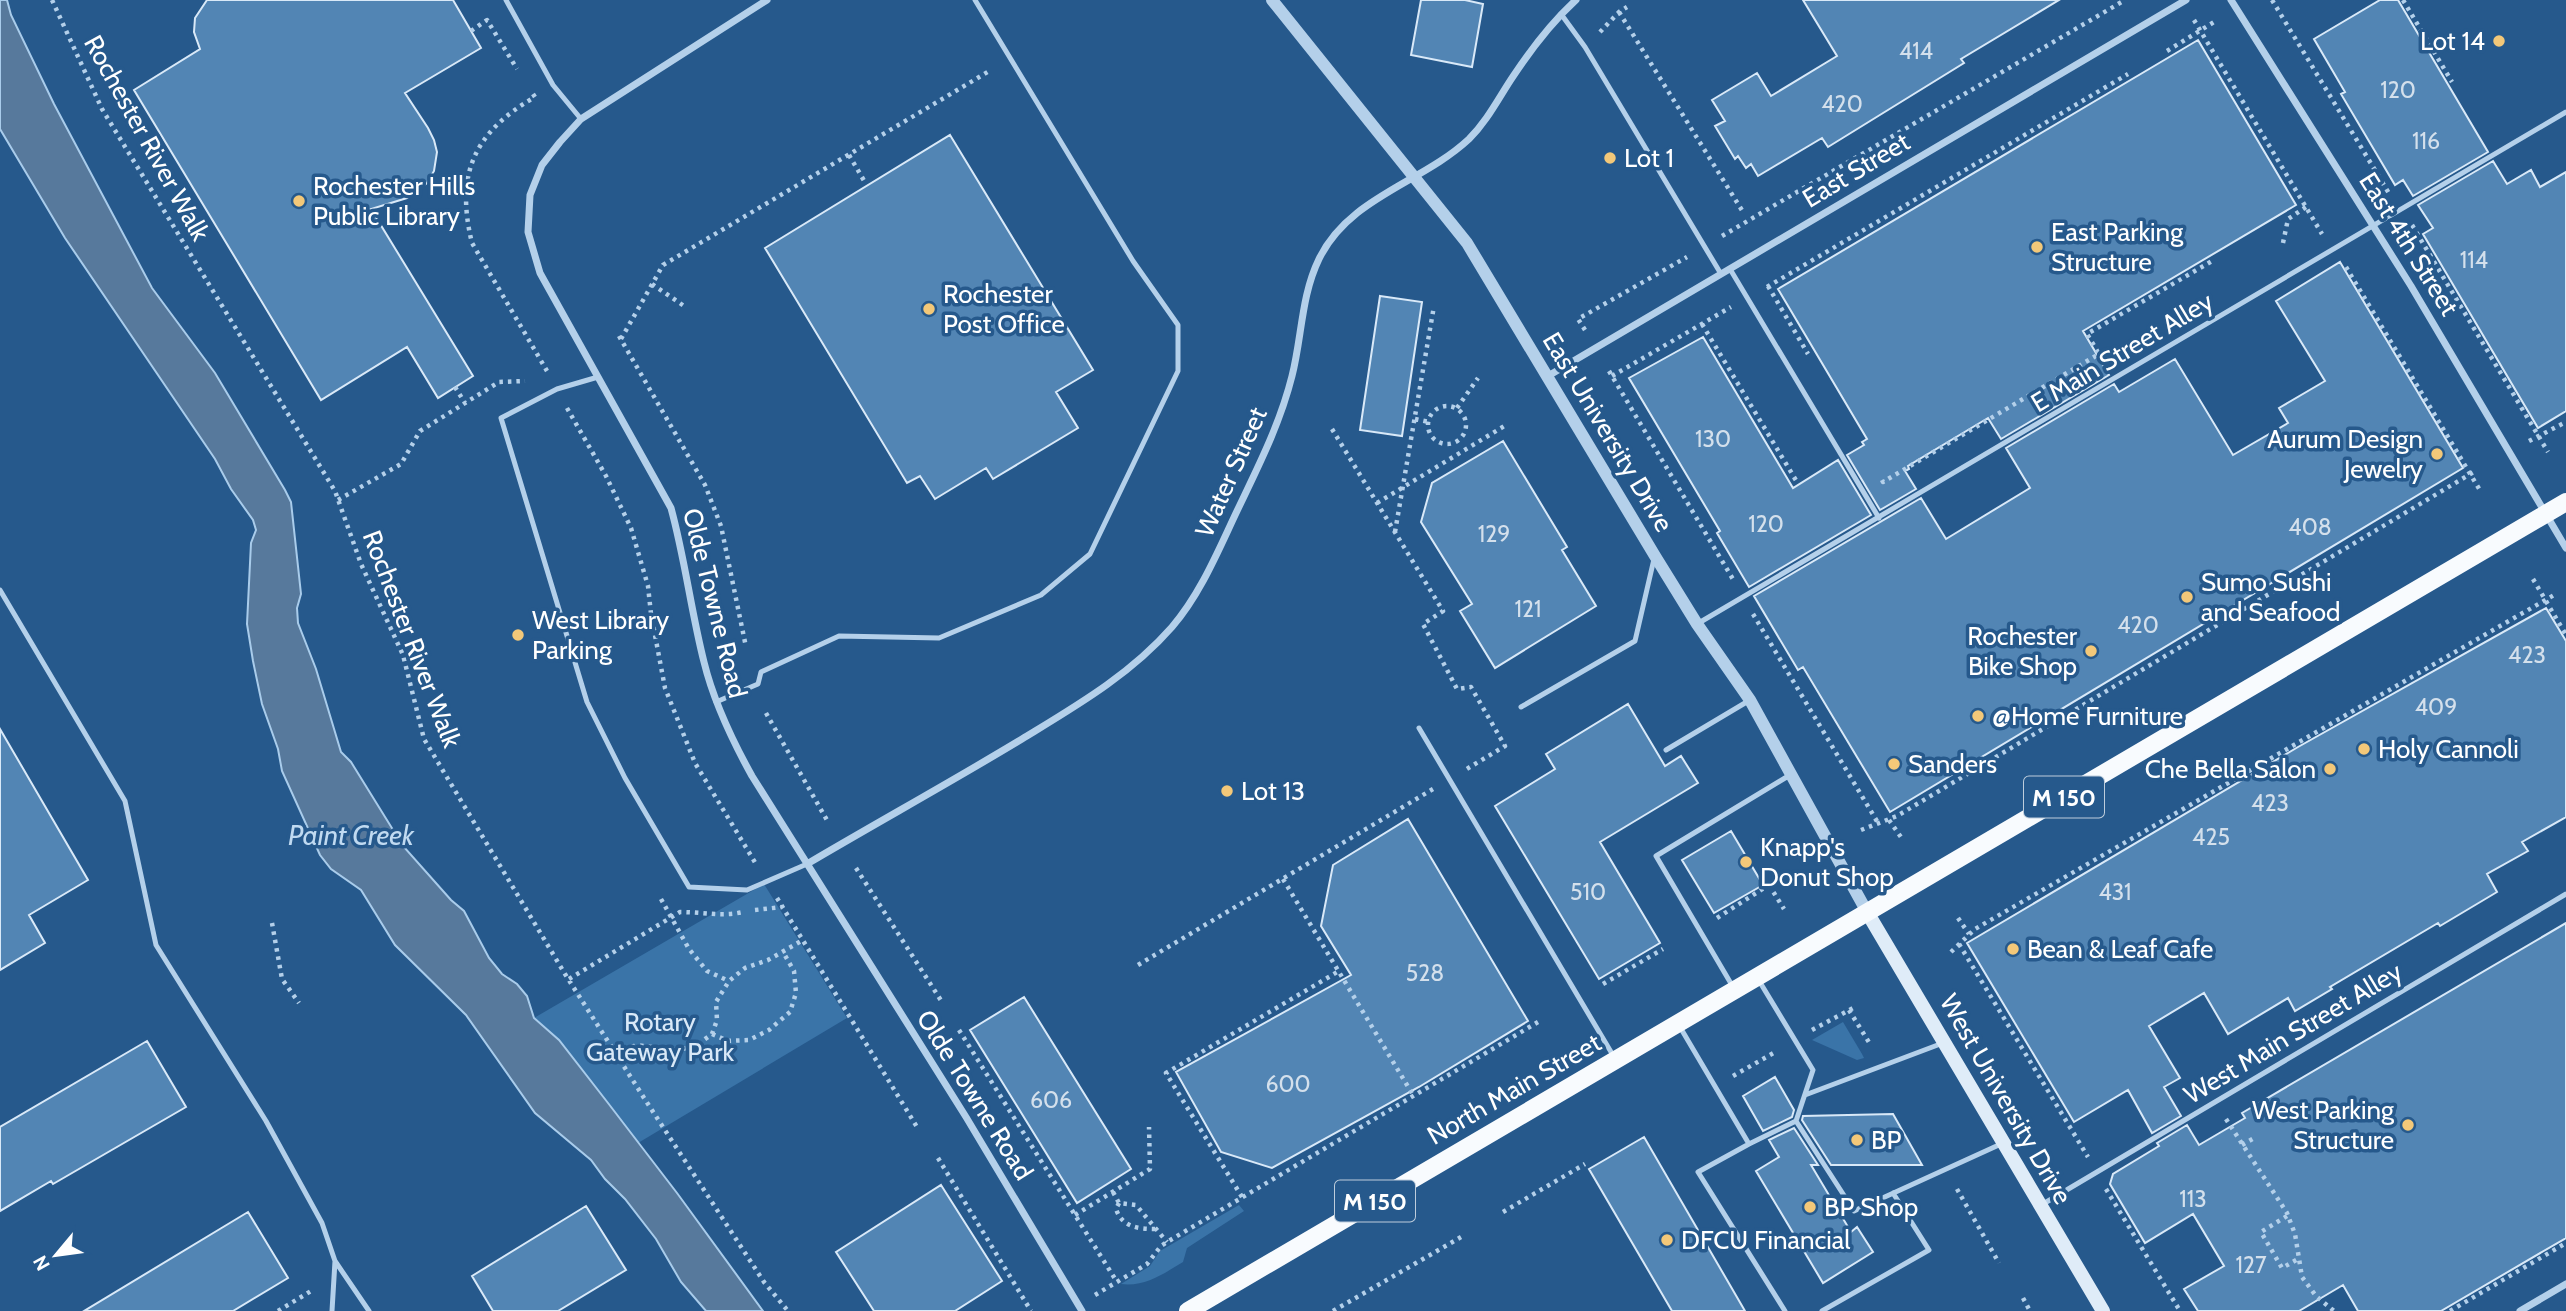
<svg xmlns="http://www.w3.org/2000/svg" width="2566" height="1311" font-family="Cabin,sans-serif">
  <style>
    .green { fill: #3a74a8 }
    .water { fill: #57799c; stroke: #a9cceb; stroke-width: 2 }
    .building { fill: #5285b4; stroke: #d9e9f8; stroke-width: 2 }
    .lines { fill: none; stroke-linecap: round; stroke-linejoin: round }
    .path { stroke: #b4d0ea; stroke-width: 4.5; stroke-dasharray: 3.5 5; stroke-linecap: butt }
    .service { stroke: #b4d0ea; stroke-width: 5 }
    .minor { stroke: #b4d0ea; stroke-width: 7 }
    .tertiary { stroke: #b4d0ea; stroke-width: 12 }
    .secondary { stroke: #dfecf8; stroke-width: 14 }
    .primary { stroke: #f8fbfe; stroke-width: 18 }
    .poi-dot { fill: #f3c879; stroke: #26598c; stroke-width: 2.5 }
    .labels { text-anchor: middle; dominant-baseline: central; stroke-width: 7; stroke-linejoin: round; paint-order: stroke }
    .number-label { font-size: 23px; fill: #d4e0ec }
    .shield { fill: #26598c; stroke: #becddc; stroke-width: 2 }
    .shield-label { font-size: 24px; font-weight: bold; fill: #fff }
    .poi-label { font-size: 26px; fill: #fff; stroke: #26598c; text-anchor: start }
    .street-label { font-size: 26px; fill: #fff; stroke: #26598c }
    .park-label { font-size: 26px; fill: #d9e9f8; stroke: #26598c }
    .water-label { font-size: 28px; font-style: italic; fill: #c0daf1; stroke: #26598c }
  </style>
  <rect width="100%" height="100%" fill="#26598c"/>
  <path class="green" d="M 764,884 L 847,1018 L 638,1143 L 559,1040 L 534,1018 Z
    M 1843,1022 L 1862,1054 L 1864,1058 L 1857,1060 L 1812,1040 Z
    M 1239,1205 L 1244,1211 L 1187,1248 L 1183,1262 C 1163,1274 1145,1287 1121,1284 L 1150,1266 L 1160,1251 Z"/>
  <path class="water" d="M 0,0 L 7,0 L 11,15 L 54,104 L 152,288 L 215,373 L 285,490 L 291,502 L 301,594 L 297,608 L 298,623 L 316,669 L 341,752 L 351,762 L 403,846 L 451,900 L 464,911 L 489,958 L 502,974 L 517,984 L 527,996 L 534,1018 L 559,1040 L 608,1103 L 677,1193 L 763,1311 L 706,1311 L 681,1282 L 656,1239 L 625,1199 L 605,1179 L 591,1160 L 535,1113 L 466,1015 L 395,945 L 361,890 L 331,869 L 320,855 L 282,771 L 278,749 L 262,704 L 253,661 L 247,624 L 251,543 L 256,530 L 253,520 L 231,489 L 215,459 L 65,238 L 0,129 Z"/>
  <path class="building" d="M 207,0 L 453,0 L 481,48 L 405,93 L 428,128 L 434,140 L 437,152 L 434,171 L 427,183 L 407,198 L 371,209 L 473,376 L 438,398 L 407,347 L 321,400 L 134,90 L 200,49 L 194,32 L 195,18 Z
    M 1421,0 L 1465,0 L 1483,4 L 1472,67 L 1411,55 Z
    M 1803,0 L 2059,0 L 1961,59 L 1964,63 L 1828,147 L 1822,138 L 1758,176 L 1751,164 L 1746,168 L 1738,156 L 1735,159 L 1715,126 L 1725,121 L 1712,100 L 1757,73 L 1771,96 L 1837,56 Z
    M 2380,0 L 2398,0 L 2488,152 L 2413,196 L 2403,180 L 2395,185 L 2341,94 L 2345,92 L 2314,39 Z
    M 2198,40 L 2296,205 L 2083,331 L 2109,375 L 2001,439 L 1988,418 L 1908,466 L 1909,469 L 1905,471 L 1916,489 L 1880,510 L 1847,455 L 1864,445 L 1862,442 L 1867,439 L 1778,289 Z
    M 950,135 L 1093,370 L 1056,392 L 1078,428 L 993,479 L 986,468 L 935,499 L 920,476 L 907,483 L 765,248 Z
    M 2493,161 L 2507,184 L 2531,170 L 2540,187 L 2566,172 L 2566,411 L 2538,428 L 2423,234 L 2433,228 L 2418,205 Z
    M 2340,262 L 2463,468 L 1890,812 L 1803,667 L 1798,670 L 1754,596 L 1921,498 L 1946,539 L 2030,488 L 2006,448 L 2114,384 L 2119,392 L 2175,359 L 2233,455 L 2288,423 L 2279,408 L 2325,381 L 2276,301 Z
    M 1380,296 L 1422,302 L 1402,436 L 1360,430 Z
    M 1703,337 L 1793,488 L 1838,460 L 1871,515 L 1749,587 L 1717,533 L 1720,531 L 1629,378 Z
    M 1503,441 L 1567,547 L 1562,550 L 1596,606 L 1495,668 L 1460,611 L 1472,604 L 1421,522 L 1432,483 Z
    M 2546,608 L 2566,641 L 2566,817 L 2522,842 L 2528,851 L 2487,874 L 2497,892 L 2440,926 L 2438,923 L 2330,987 L 2332,989 L 2295,1011 L 2288,998 L 2228,1034 L 2204,993 L 2149,1026 L 2180,1078 L 2164,1087 L 2181,1116 L 2152,1133 L 2128,1090 L 2074,1122 L 1967,943 L 2298,747 Z
    M 1628,704 L 1665,766 L 1681,756 L 1698,783 L 1600,842 L 1660,943 L 1599,979 L 1495,806 L 1555,769 L 1546,754 Z
    M 0,729 L 88,880 L 29,915 L 45,943 L 0,970 Z
    M 1408,819 L 1528,1021 L 1419,1087 L 1272,1168 L 1221,1152 L 1176,1072 L 1351,975 L 1321,926 L 1333,865 Z
    M 1731,831 L 1763,885 L 1714,913 L 1682,860 Z
    M 2566,923 L 2566,1238 L 2441,1311 L 2358,1311 L 2343,1285 L 2299,1311 L 2198,1311 L 2184,1289 L 2224,1266 L 2193,1214 L 2145,1243 L 2110,1184 L 2113,1174 L 2159,1146 L 2157,1143 L 2187,1125 L 2199,1145 L 2245,1118 L 2242,1113 Z
    M 1024,997 L 1131,1169 L 1077,1203 L 970,1030 Z
    M 147,1041 L 186,1107 L 53,1184 L 51,1181 L 0,1211 L 0,1127 Z
    M 1775,1077 L 1794,1110 L 1792,1117 L 1763,1131 L 1743,1096 Z
    M 1893,1114 L 1922,1165 L 1831,1165 L 1802,1120 L 1803,1116 Z
    M 1794,1128 L 1818,1165 L 1811,1165 L 1851,1232 L 1857,1227 L 1873,1252 L 1823,1283 L 1756,1171 L 1779,1157 L 1769,1140 Z
    M 1644,1137 L 1745,1311 L 1672,1311 L 1589,1169 Z
    M 941,1185 L 1002,1281 L 955,1311 L 874,1311 L 836,1252 Z
    M 586,1206 L 626,1270 L 558,1311 L 493,1311 L 472,1276 Z
    M 248,1212 L 288,1278 L 233,1311 L 84,1311 Z"/>
  <g class="lines">
    <path class="path" d="M 52,0 L 102,109 L 335,491 L 361,564 L 403,655 L 424,739 L 565,974 L 646,1101 L 764,1282 L 788,1311
      M 2272,0 L 2390,195
      M 2403,0 L 2452,82
      M 1619,12 L 1743,212
      M 2194,20 L 2322,234
      M 471,31 L 487,20 L 517,69
      M 1600,32 L 1619,12 L 1627,7
      M 2167,51 L 2214,22
      M 533,94 L 535,97 C 474,132 455,174 472,243 L 547,371
      M 849,155 L 866,184
      M 2412,225 L 2548,452
      M 1722,236 L 2125,0
      M 2283,243 L 2288,219 L 2306,207
      M 2346,267 L 2481,492
      M 652,284 L 684,306
      M 1768,286 L 1808,354
      M 1767,287 L 2128,74
      M 1702,324 L 1797,482
      M 1585,330 L 1578,319 L 1687,257
      M 619,336 L 705,485 L 721,526 L 746,647
      M 621,339 L 663,265 L 991,70
      M 1609,371 L 1734,581
      M 1612,376 L 1731,307
      M 455,387 L 465,403
      M1428 425a19 19 0 1 1 38 0a19 19 0 1 1-38 0Z
      M 567,408 L 606,476 L 631,528 L 648,586 L 651,614 L 665,688 L 695,763 L 756,864
      M 1457,408 L 1478,378
      M 1415,419 L 1429,422
      M 1332,429 L 1443,611 L 1423,624 L 1457,689 L 1471,687 L 1505,746 L 1465,770
      M 2529,441 L 2566,422
      M 1882,480 L 1883,482 L 2099,354 L 2087,334 L 2212,261
      M 338,500 L 401,464 L 420,431 L 499,382 L 525,381
      M 1377,503 L 1506,425
      M 1395,532 L 1434,306
      M 2533,579 L 2566,635
      M 1753,614 L 1878,823
      M 766,713 L 828,822
      M 1889,820 L 1903,840
      M 1861,830 L 1897,816 L 2477,470
      M 856,868 L 942,1002
      M 1283,879 L 1413,1095
      M 1769,885 L 1784,909
      M 777,898 L 917,1127
      M 661,899 L 689,949 L 707,971 L 729,981
      M 755,910 L 782,907
      M 1717,918 L 1786,874
      M 1958,918 L 1969,934
      M 272,923 L 282,979 L 299,1003
      M 1959,944 L 2088,1157
      M 1951,952 L 1975,929 L 2554,595
      M 1138,965 L 1433,789
      M 569,979 L 680,912 C 702,912 722,917 743,912
      M 1603,984 L 1663,949
      M 1849,1010 L 1870,1044
      M 959,1030 L 1117,1282
      M 1812,1030 L 1857,1006
      M 712,1034 L 728,1041 L 749,1040 L 769,1030 L 790,1012 L 796,993 L 794,971 L 783,952
      M 617,1055 L 636,1045 L 674,1050 L 694,1047 L 712,1034 L 717,1020 L 716,1002 L 729,981 L 745,968 L 768,960 L 803,940
      M 1733,1076 L 1777,1051
      M 2226,1119 L 2287,1213 L 2295,1234 L 2302,1277 L 2316,1296 L 2334,1311
      M 2242,1145 L 2256,1137
      M 938,1158 L 1031,1311
      M 1957,1189 L 1999,1263
      M 2106,1189 L 2180,1311
      M 1113,1192 L 1119,1203 L 1136,1205 L 1167,1242
      M 1242,1197 L 1166,1073 L 1339,971
      M 1119,1203 L 1116,1209 C 1122,1227 1138,1229 1155,1229
      M 1503,1212 L 1585,1164
      M 1075,1215 L 1150,1169 L 1149,1127
      M 2287,1216 L 2261,1232 L 2282,1268 L 2298,1259
      M 1095,1295 L 1147,1264 L 1161,1246 L 1167,1242 L 1538,1022
      M 2023,1298 L 2030,1311
      M 278,1311 L 311,1291
      M 1333,1311 L 1461,1237
      M 2450,1311 L 2566,1243"/>
    <path class="service" d="M 506,0 L 553,85 L 581,119
      M 1561,14 L 1585,47 L 1721,274
      M 1730,269 L 1879,518
      M 598,377 L 557,389 L 501,418 L 587,702 L 625,778 L 689,887 L 747,890 L 807,864
      M 0,590 L 125,801 L 156,945 L 266,1121 L 322,1223 L 335,1261 L 369,1311
      M 1697,624 L 2566,112
      M 716,702 L 758,684 L 761,672 L 839,636 L 939,638 L 1041,595 L 1090,554 L 1178,371 L 1178,325 L 1133,261 L 975,0
      M 1521,707 L 1635,641 L 1654,559
      M 1419,728 L 1614,1057
      M 1666,750 L 1750,700
      M 1758,979 L 1813,1070 L 1796,1121 L 1854,1211 L 2001,1144
      M 1733,987 L 1656,856 L 1790,775
      M 1680,1027 L 1749,1144 L 1796,1121
      M 1805,1095 L 1943,1043
      M 1749,1144 L 1698,1172 L 1785,1311
      M 2043,1204 L 2566,894
      M 332,1311 L 335,1261
      M 1822,1311 L 1929,1250 L 1893,1193"/>
    <path class="minor" d="M 767,0 L 581,119 L 560,142 L 542,165 L 530,195 L 528,232 L 540,273 L 671,508 C 685,559 691,611 704,662 C 714,703 732,740 752,776 L 966,1117 L 1082,1311
      M 2231,0 L 2411,286 L 2566,548
      M 1548,376 L 2186,0
      M 807,864 C 878,822 951,782 1022,739 C 1076,706 1130,675 1172,627 C 1201,593 1218,551 1237,511 C 1258,467 1280,424 1292,376 C 1302,337 1301,296 1319,259 C 1349,197 1422,183 1469,139 C 1488,120 1499,97 1514,75 C 1532,48 1552,22 1576,0
      M 2520,1311 L 2566,1284"/>
    <path class="tertiary" d="M 1272,0 L 1467,243 L 1655,556 L 1697,624 L 1750,700 L 1867,912"/>
    <path class="secondary" d="M 1867,912 L 2103,1311"/>
    <path class="primary" d="M 1188,1311 L 2566,502"/>
  </g>
  <g class="poi-dot">
    <circle cx="2499" cy="41" r="7"/>
    <circle cx="1610" cy="158" r="7"/>
    <circle cx="299" cy="201" r="7"/>
    <circle cx="2037" cy="247" r="7"/>
    <circle cx="929" cy="309" r="7"/>
    <circle cx="2437" cy="454" r="7"/>
    <circle cx="2187" cy="597" r="7"/>
    <circle cx="518" cy="635" r="7"/>
    <circle cx="2091" cy="651" r="7"/>
    <circle cx="1978" cy="716" r="7"/>
    <circle cx="2364" cy="749" r="7"/>
    <circle cx="1894" cy="764" r="7"/>
    <circle cx="2330" cy="769" r="7"/>
    <circle cx="1227" cy="791" r="7"/>
    <circle cx="1746" cy="862" r="7"/>
    <circle cx="2013" cy="949" r="7"/>
    <circle cx="2408" cy="1125" r="7"/>
    <circle cx="1857" cy="1140" r="7"/>
    <circle cx="1810" cy="1207" r="7"/>
    <circle cx="1667" cy="1240" r="7"/>
  </g>
  <g class="labels">
    <g class="number-label">
      <text x="1916" y="51">414</text>
      <text x="2398" y="90">120</text>
      <text x="1842" y="104">420</text>
      <text x="2426" y="141">116</text>
      <text x="2474" y="260">114</text>
      <text x="1713" y="439">130</text>
      <text x="1766" y="524">120</text>
      <text x="2310" y="527">408</text>
      <text x="1494" y="534">129</text>
      <text x="1528" y="609">121</text>
      <text x="2138" y="625">420</text>
      <text x="2527" y="655">423</text>
      <text x="2436" y="707">409</text>
      <text x="2270" y="803">423</text>
      <text x="2211" y="837">425</text>
      <text x="1588" y="892">510</text>
      <text x="2115" y="892">431</text>
      <text x="1425" y="973">528</text>
      <text x="1288" y="1084">600</text>
      <text x="1051" y="1100">606</text>
      <text x="2193" y="1199">113</text>
      <text x="2251" y="1265">127</text>
    </g>
    <g class="shield">
      <rect x="2024" y="776.5" width="80" height="41" rx="5"/>
      <rect x="1335" y="1180.5" width="80" height="41" rx="5"/>
    </g>
    <g class="shield-label">
      <text x="2064" y="797">M 150</text>
      <text x="1375" y="1201">M 150</text>
    </g>
    <g class="poi-label">
      <text x="2485" y="41" text-anchor="end">Lot 14</text>
      <text x="1624" y="158">Lot 1</text>
      <text x="313" y="186">Rochester Hills<tspan x="313" dy="30">Public Library</tspan></text>
      <text x="2051" y="232">East Parking<tspan x="2051" dy="30">Structure</tspan></text>
      <text x="943" y="294">Rochester<tspan x="943" dy="30">Post Office</tspan></text>
      <text x="2423" y="439" text-anchor="end">Aurum Design<tspan x="2423" dy="30">Jewelry</tspan></text>
      <text x="2201" y="582">Sumo Sushi<tspan x="2201" dy="30">and Seafood</tspan></text>
      <text x="532" y="620">West Library<tspan x="532" dy="30">Parking</tspan></text>
      <text x="2077" y="636" text-anchor="end">Rochester<tspan x="2077" dy="30">Bike Shop</tspan></text>
      <text x="1992" y="716">@Home Furniture</text>
      <text x="2378" y="749">Holy Cannoli</text>
      <text x="1908" y="764">Sanders</text>
      <text x="2316" y="769" text-anchor="end">Che Bella Salon</text>
      <text x="1241" y="791">Lot 13</text>
      <text x="1760" y="847">Knapp's<tspan x="1760" dy="30">Donut Shop</tspan></text>
      <text x="2027" y="949">Bean &amp; Leaf Cafe</text>
      <text x="2394" y="1110" text-anchor="end">West Parking<tspan x="2394" dy="30">Structure</tspan></text>
      <text x="1871" y="1140">BP</text>
      <text x="1824" y="1207">BP Shop</text>
      <text x="1681" y="1240">DFCU Financial</text>
    </g>
    <g class="street-label">
      <text transform="translate(147 138) rotate(61)">Rochester River Walk</text>
      <text transform="translate(1856 170) rotate(-31)">East Street</text>
      <text transform="translate(2409 244) rotate(58)">East 4th Street</text>
      <text transform="translate(2122 352) rotate(-31)">E Main Street Alley</text>
      <text transform="translate(1608 432) rotate(59)">East University Drive</text>
      <text transform="translate(1231 472) rotate(-66)">Water Street</text>
      <text transform="translate(715 603) rotate(76)">Olde Towne Road</text>
      <text transform="translate(412 639) rotate(69)">Rochester River Walk</text>
      <text transform="translate(2293 1033) rotate(-31)">West Main Street Alley</text>
      <text transform="translate(1514 1089) rotate(-30)">North Main Street</text>
      <text transform="translate(975 1095) rotate(58)">Olde Towne Road</text>
      <text transform="translate(2006 1099) rotate(60)">West University Drive</text>
    </g>
    <g class="park-label">
      <text x="660" y="1022">Rotary<tspan x="660" dy="30">Gateway Park</tspan></text>
    </g>
    <g class="water-label">
      <text x="351" y="835">Paint Creek</text>
    </g>
  </g>
  <g transform="translate(56 1255) rotate(241)" stroke="#26598c" stroke-width="5" paint-order="stroke">
  <path d="M0-5L12 26L0 18L-12 26Z" fill="#ffffff"/>
  <text y="-10" font-size="19" font-weight="bold" text-anchor="middle" fill="#ffffff">N</text>
  </g>
</svg>
